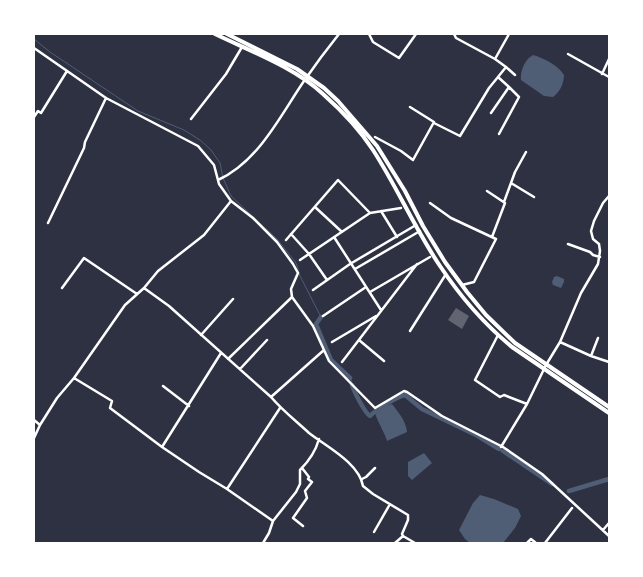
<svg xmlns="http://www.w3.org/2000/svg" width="643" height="577" font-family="Ubuntu,sans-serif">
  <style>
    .water { fill: #4f5d75 }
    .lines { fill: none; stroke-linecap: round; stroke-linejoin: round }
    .stream { stroke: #4f5d75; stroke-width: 1 }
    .canal { stroke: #4f5d75; stroke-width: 4.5 }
    .building { fill: #626471 }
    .minor { stroke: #fff; stroke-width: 2.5 }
    .primary { stroke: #fff; stroke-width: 4 }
  </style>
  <rect width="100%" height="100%" fill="#2d3142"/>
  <path class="water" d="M 533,55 C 544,58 559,66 564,75 C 564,83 560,92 553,97 L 544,96 L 521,80 C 520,71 525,59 533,55 Z
    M 557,276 L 564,279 L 564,282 L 561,288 L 553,285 L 552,282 L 554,277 Z
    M 392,404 C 399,413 406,421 407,432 L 387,441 C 384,431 378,423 375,413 L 381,408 Z
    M 424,453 L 432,463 L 412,480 L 408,476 L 408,462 Z
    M 480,495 L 494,499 L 518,509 L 521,516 L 515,528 L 503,543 L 470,543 L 465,539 L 459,530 L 473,503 Z"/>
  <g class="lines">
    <path class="stream" d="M 34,39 L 50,52 L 138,111 L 184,130 L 200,140 L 211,150 L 220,163 L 223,178 L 231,196 L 277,239 L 296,263 L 300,276 L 321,317
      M 350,378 L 352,382"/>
    <path class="canal" d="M 321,317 L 316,324 L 331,360 L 350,378
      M 352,385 C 354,391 364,412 370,416 C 377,409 396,397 405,395 L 422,409 L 478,436 L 499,449
      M 503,451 L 552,484
      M 569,491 L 609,479"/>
  </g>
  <path class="building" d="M 456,308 L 469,316 L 462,329 L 448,320 Z"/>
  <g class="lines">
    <path class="minor" d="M 369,34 L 373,42 L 399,58 L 416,34
      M 454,34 L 456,38 L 495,59 L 506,67 L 498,77
      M 34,48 L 106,98 L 198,146 L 214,165 L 219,184 L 231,201 L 253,218 L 277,242 L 293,264 L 298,273 L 291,289 L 292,297 L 313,326 L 329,361 L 375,408 L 404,391 L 407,392 L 442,416 L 503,447 L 542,474 L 609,536
      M 568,54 L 609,77
      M 495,59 L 509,34
      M 506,67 L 515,75
      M 602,74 L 609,59
      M 491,113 L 509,87 L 519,97 L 499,134
      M 34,117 L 38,111 L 41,113 L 67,71
      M 191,119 L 226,74 L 242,47
      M 434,123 L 460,136 L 489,88 L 498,77 L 509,87
      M 375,137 L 401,151 L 413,160 L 434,122 L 410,107
      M 218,180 C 259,161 280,116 304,81 C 315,65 327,49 339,34
      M 511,183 L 534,197
      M 487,191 L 505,203 L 492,237
      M 504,202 L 515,172 L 526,152
      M 430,203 L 451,218 L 496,239 L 474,282 L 462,285
      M 315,207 L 342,232
      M 381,211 L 397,237
      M 48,223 L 84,148 L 85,142 L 106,98
      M 291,234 L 309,254 L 327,280
      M 334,237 L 381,310
      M 286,240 L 338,180 L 370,213
      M 568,244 L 590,252 L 593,255 L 600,257
      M 300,260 L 370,213 L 401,208
      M 355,269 L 420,231
      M 62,288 L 84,258 L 137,294
      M 144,288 L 169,306 L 271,397 C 282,410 296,421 309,433 C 327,447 359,463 363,486 L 373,494 L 408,515 L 408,520 L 402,534 L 403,536 L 415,543
      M 313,290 L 350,264 L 416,225
      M 370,292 L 430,257
      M 323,316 L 366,287
      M 410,331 L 446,274
      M 201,335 L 233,299
      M 498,335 L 475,380 L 500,397 L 504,395 L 527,404
      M 359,340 L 384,361
      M 332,342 L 376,316
      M 560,342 L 591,356 L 609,362
      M 221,353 L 162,447 L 199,472 L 227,489 L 280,408
      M 591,356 L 598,338
      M 228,359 L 292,297
      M 342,362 L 417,264
      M 240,369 L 267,340
      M 74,378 L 112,401 L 110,408 L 162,447
      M 163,386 L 189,406
      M 271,397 L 324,350
      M 34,420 L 40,425
      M 34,438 L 40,425 L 57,398 L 74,378 L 125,305 L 144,288 L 158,271 L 204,235 L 231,201
      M 501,447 L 527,404 L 546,365 L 560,342 L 581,293 L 598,264 L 600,251 L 599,244 L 593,239 L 591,231 L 594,221 L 603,203 L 609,196
      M 302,468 L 309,477 L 308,479 L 312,482 L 305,491 L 307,498 L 293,518 L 303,526
      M 362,479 L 366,477 L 375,468
      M 227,489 L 273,521
      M 603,530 L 609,523
      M 374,532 L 390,504
      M 263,543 L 269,533 L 273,521 L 296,492 L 300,484 L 300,470 C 308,462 316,450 319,439
      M 395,543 L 403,536
      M 527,543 L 531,539 L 536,543
      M 545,543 L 572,508"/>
    <path class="primary" d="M 215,34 C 250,51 294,67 323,94 C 341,110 360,130 373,150 C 397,187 415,229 440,266 C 460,296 484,324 512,347 L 609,413
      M 227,34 L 297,69 L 324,88 L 338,101 L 377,146 L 405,191 L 423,226 L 445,262 L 467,292 L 486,315 L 515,343 L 609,407"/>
  </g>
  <rect width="643" height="577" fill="none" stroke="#ffffff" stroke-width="70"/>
</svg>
